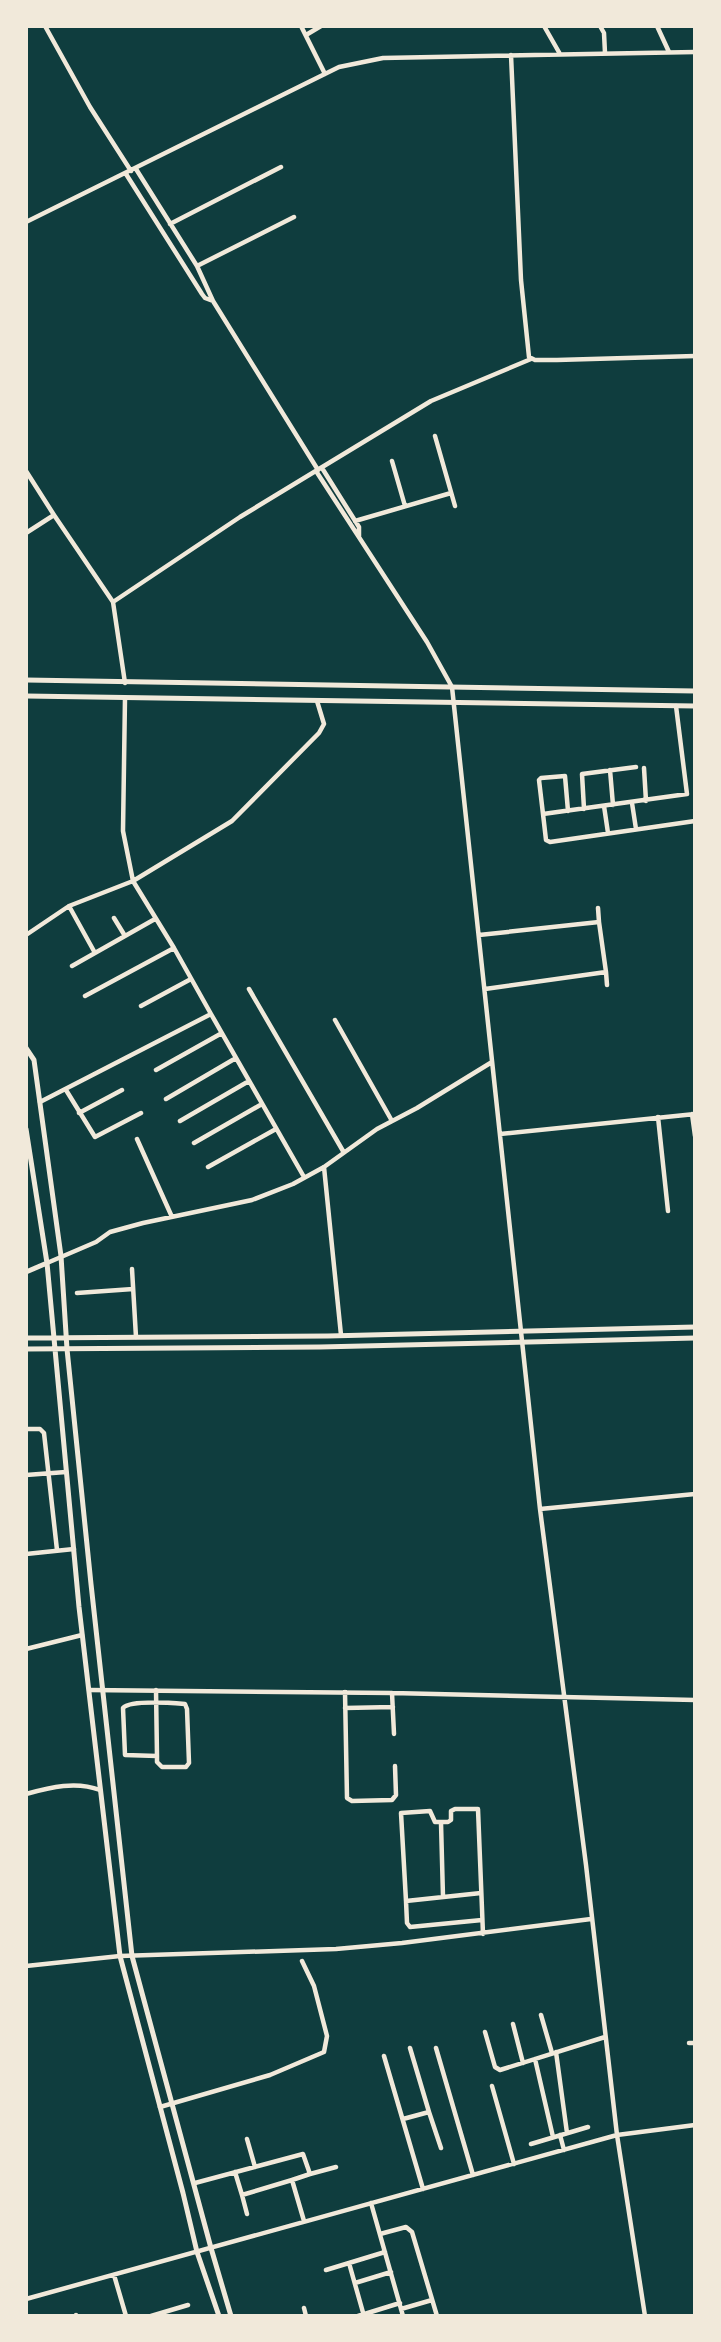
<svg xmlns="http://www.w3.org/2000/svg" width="721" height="2342" font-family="Overpass,sans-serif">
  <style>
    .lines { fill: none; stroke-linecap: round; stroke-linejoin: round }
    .minor { stroke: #f1e9da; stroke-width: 4.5 }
    .tertiary { stroke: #f1e9da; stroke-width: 5 }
  </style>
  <rect width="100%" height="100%" fill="#0f3d3e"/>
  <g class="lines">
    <path class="minor" d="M 45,26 L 90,107 L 131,171
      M 301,26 L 325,74
      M 544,26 L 560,54
      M 600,26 L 604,33 L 605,53
      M 657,26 L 669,52
      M 306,35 L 321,26
      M 511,55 L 521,280 L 529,357 L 535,360 L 557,360 L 695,356
      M 136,169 L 197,266 L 213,301 L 318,470
      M 126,174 L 202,294 L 205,298 L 213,301
      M 26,222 L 339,67 L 383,58 L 695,52
      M 170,224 L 281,167
      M 197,266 L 294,217
      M 435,436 L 455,506
      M 392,461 L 405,506
      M 322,468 L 359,527 L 359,536
      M 26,471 L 54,515 L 26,533
      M 316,471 L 427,642 L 452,687 L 540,1509 L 586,1865 L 617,2135 L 645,2316
      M 54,515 L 113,602 L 125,683
      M 355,521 L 451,493
      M 113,602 L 240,517 L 431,401 L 531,359
      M 676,706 L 687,794 L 543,814 L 546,840 L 550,842 L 695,821
      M 644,768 L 646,801
      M 610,770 L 613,805
      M 632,803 L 636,829
      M 604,806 L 608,833
      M 584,809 L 582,774 L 636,767
      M 543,814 L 539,780 L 541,778 L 565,776 L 568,811
      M 69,906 L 95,953
      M 598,908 L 599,922
      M 114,918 L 125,936
      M 26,935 L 69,906 L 133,881 L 123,831 L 125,698
      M 479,935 L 599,922 L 606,972 L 485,989
      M 72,966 L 155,919
      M 606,972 L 607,985
      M 249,989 L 343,1151
      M 85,996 L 174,948 L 133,881 L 232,821 L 319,733 L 324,724 L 317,701
      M 141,1006 L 191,979
      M 211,1014 L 304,1177
      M 335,1020 L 392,1121
      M 156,1070 L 222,1033
      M 66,1090 L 95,1137 L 141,1113
      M 166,1099 L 236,1058
      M 40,1102 L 211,1014 L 174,948
      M 79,1113 L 122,1090
      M 692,1114 L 695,1136
      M 658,1117 L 668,1211
      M 180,1121 L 249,1081
      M 500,1134 L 695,1114
      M 137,1139 L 172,1217
      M 194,1143 L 262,1104
      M 208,1167 L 276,1129
      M 324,1167 L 341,1335
      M 47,1263 L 96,1242 L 110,1232 L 143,1223 L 252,1200 L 293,1184 L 324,1167 L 377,1129 L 417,1108 L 492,1062
      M 132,1269 L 136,1337
      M 77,1293 L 133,1289
      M 26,1429 L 40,1429 L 44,1433 L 57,1550
      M 26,1475 L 66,1472
      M 540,1509 L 695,1494
      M 26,1554 L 74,1549
      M 26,1649 L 82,1635
      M 89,1690 L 392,1693 L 695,1700
      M 156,1690 L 157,1756 L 157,1762 L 162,1767 L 186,1767 L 189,1763 L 187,1709 L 185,1704 C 172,1703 130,1700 123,1708 L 125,1755 L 157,1756
      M 345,1692 L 347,1798 L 352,1801 L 392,1800 L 396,1795 L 395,1766
      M 392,1693 L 394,1734
      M 345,1708 L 393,1707
      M 26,1794 C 51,1787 76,1781 100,1790
      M 441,1823 L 443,1897
      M 481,1893 L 406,1901 L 407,1923 L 410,1927 L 482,1920
      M 406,1901 L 401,1813 L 430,1811 L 435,1822 L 448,1822 L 451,1820 L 451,1811 L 455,1809 L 478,1809 L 483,1934
      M 26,1966 L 120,1956 L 336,1949 L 402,1943 L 591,1919
      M 541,2015 L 552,2053
      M 513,2024 L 523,2063
      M 485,2032 L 495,2067 L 500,2070 L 605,2037
      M 689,2043 L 695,2043
      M 410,2048 L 429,2112
      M 436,2048 L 473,2175
      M 556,2052 L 567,2133
      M 384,2056 L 423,2189
      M 535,2059 L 553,2137
      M 492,2086 L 514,2164
      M 160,2107 L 270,2075 L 324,2052 L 327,2036 L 314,1986 L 302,1961
      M 403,2119 L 429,2112 L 441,2148
      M 560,2135 L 564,2150
      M 247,2139 L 255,2167
      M 531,2144 L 588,2127
      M 235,2172 L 242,2195
      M 310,2174 L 336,2167
      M 195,2183 L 303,2154 L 310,2174 L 292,2180 L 304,2221
      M 371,2203 L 403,2316
      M 247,2214 L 242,2195 L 292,2180
      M 380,2234 L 406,2227 L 412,2232 L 437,2316
      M 349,2263 L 364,2316
      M 326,2270 L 385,2252
      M 114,2275 L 126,2316
      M 355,2283 L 391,2272
      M 26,2299 L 617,2135 L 695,2125
      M 304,2308 L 306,2316
      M 401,2309 L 432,2300
      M 76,2315 L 76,2316
      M 151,2316 L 188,2305
      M 358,2316 L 400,2303"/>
    <path class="tertiary" d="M 26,680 L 695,691
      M 26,696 L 695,706
      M 26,1048 L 34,1060 L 61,1256 L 67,1349 L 91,1584 L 132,1956 L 211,2248 L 231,2316
      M 26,1129 L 47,1263 L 79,1607 L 120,1956 L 183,2193 L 197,2252 L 219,2316
      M 26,1272 L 47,1263
      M 26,1338 L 328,1336 L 695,1327
      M 26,1349 L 320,1347 L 695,1338"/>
  </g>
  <rect width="721" height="2342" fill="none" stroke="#f1e9da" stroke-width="56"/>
</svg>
